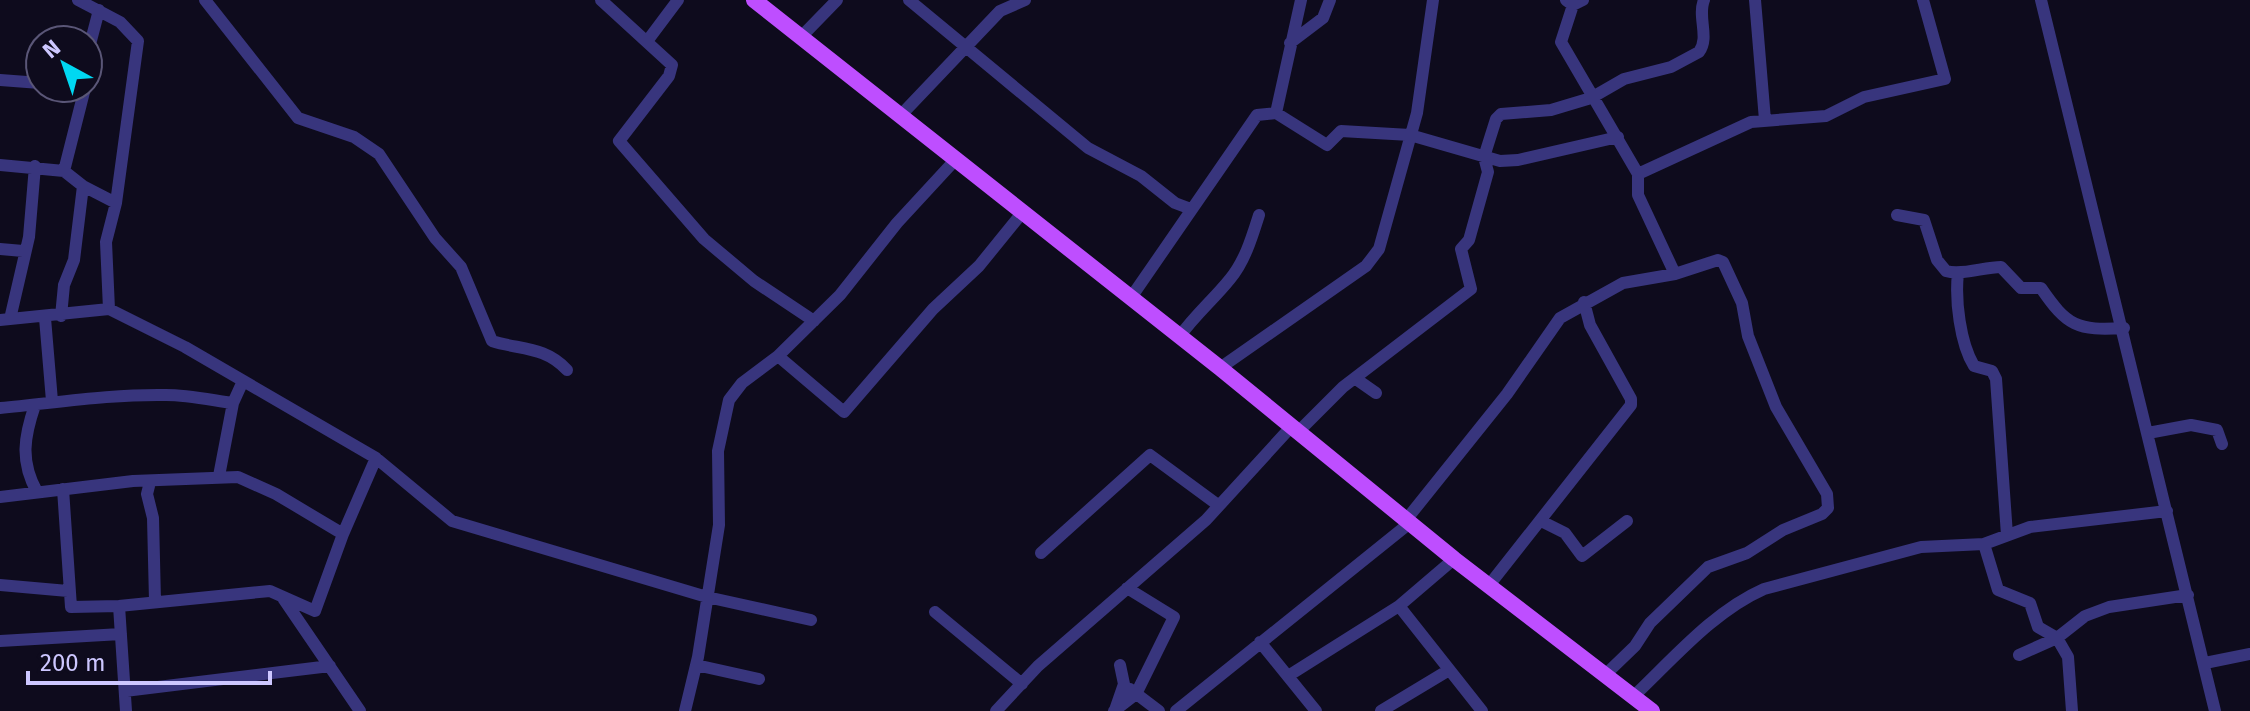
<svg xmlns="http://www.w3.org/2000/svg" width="2250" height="711" font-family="'Fira Sans',sans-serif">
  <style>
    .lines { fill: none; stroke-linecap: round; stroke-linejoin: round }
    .minor { stroke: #38357d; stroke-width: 12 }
    .major { stroke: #be4eff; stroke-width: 16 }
  </style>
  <rect width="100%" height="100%" fill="#0e0b1d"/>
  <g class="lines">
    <path class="minor" d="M 78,0 L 120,22 L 138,41 L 116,203 L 106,242 L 109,309
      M 205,0 L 298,118 L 354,137 L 379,154 L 435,238 L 461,267 L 492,341 C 520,350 545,346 567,370
      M 601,0 L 672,65 L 669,76 L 619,141 L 704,239 L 754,281 L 814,321
      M 909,0 L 1088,148 L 1141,176 L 1175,203 L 1191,209
      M 1566,0 L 1573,5 L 1583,0
      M 1755,0 L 1765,120
      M 2041,0 L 2215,711
      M 1573,5 L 1561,42 L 1638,174 L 1638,195 L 1675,274
      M 801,37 L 837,0
      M 648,40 L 678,0
      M 1290,43 L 1323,18 L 1330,0
      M 88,52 L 99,10
      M 0,80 L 40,83
      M 1276,113 L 1327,145 L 1341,131 L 1410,135 L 1500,161 L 1518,160 L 1618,137
      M 901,115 L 1000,11 L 1025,0
      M 0,165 L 64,171 L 83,186 L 116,203
      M 64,171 L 85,88
      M 1638,174 L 1751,122 L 1826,116 L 1864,97 L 1945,79 L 1923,0
      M 1897,215 L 1924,220 L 1937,260 L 1946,271 C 1961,276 1984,267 2001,267 L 2021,288 L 2041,288 C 2067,326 2077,331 2124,328
      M 0,249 L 23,251
      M 1958,273 C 1955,300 1960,343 1974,366 L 1992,371 L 1996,379 L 2007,535
      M 1130,299 L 1257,115 L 1276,113 L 1301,0
      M 61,316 L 64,285 L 74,260 L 83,186
      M 45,318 L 52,401
      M 10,319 L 29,237 L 35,166
      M 0,320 L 109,309 L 185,347 L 376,458 L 452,521 L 707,597 L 811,620
      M 1180,336 C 1195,315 1214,299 1230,279 C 1245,261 1252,237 1259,215
      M 778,356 L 844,412 L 933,309 L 979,266 L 1022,213
      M 1220,368 L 1366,266 L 1379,249 L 1417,113 L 1433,0
      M 1356,379 L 1376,393
      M 35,405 C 24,437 20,461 37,492
      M 0,408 C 55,403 110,394 166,395 C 188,395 211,400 233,403
      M 1298,432 L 1343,387 L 1471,289 L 1461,249 L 1469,240 L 1488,172 L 1484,157 L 1496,119 L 1501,114 L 1551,110 L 1591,98 L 1624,79 L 1671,67 L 1699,52 C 1710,37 1697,17 1704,0
      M 2148,433 L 2191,425 L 2217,430 L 2222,444
      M 219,476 L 233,403 L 243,381
      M 150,482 L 147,494 L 153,518 L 155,601
      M 63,489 L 71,607 L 119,606 L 270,591 L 315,611 L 343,534 L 376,458
      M 0,497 L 133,481 L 238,477 L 276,494 L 343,534
      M 1406,520 L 1507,394 L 1560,318 L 1623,283 L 1675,274 L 1718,260 L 1723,262 L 1742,303 L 1748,336 L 1776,407 L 1827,494 L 1828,508 L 1822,514 L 1783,530 L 1747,553 L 1708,567 L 1650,623 L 1635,646 L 1606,674
      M 1541,521 L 1565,533 L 1582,556 L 1627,521
      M 1984,544 L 1998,590 L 2030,603 L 2038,627 L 2057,638 L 2068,657 L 2072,711
      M 1041,553 L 1150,455 L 1218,505
      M 1490,584 L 1631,405 L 1631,399 L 1590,325 L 1584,302
      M 0,585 L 68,591
      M 283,598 L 360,711
      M 119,606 L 126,711
      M 1399,606 L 1482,711
      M 935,612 L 1022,684
      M 0,641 L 121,634
      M 1260,642 L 1316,711
      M 2019,655 L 2057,638 L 2085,616 L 2109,607 L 2188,595
      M 2205,663 L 2250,654
      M 696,665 L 759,679
      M 1288,676 L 1399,606 L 1454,559
      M 1130,689 L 1159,711
      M 125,691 L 330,666
      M 1634,696 C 1674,658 1714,611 1764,589 L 1921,547 L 1984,544 L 2030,527 L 2167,511
      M 1115,710 L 1124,684 L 1120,665
      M 685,711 L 698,657 L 719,525 L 718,451 L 729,400 L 742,383 L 778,356 L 840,295 L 897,223 L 957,158
      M 996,711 L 1038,666 L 1206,520 L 1291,427
      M 1114,711 L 1136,694 L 1174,617 L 1127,588
      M 1176,711 L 1411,522
      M 1381,711 L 1449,670"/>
    <path class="major" d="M 754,0 L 1220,368 L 1454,559 L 1652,711"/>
  </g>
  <g transform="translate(64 64) rotate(320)"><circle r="38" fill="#0e0b1d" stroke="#5a5677" stroke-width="2"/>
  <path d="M0-6L14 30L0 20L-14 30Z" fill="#00d8f2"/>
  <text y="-12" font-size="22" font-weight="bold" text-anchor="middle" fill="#cdc7ff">N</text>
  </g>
  <path d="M28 671v12h242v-12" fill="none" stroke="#cdc7ff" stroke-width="4"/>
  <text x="40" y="671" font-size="24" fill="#cdc7ff" stroke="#0e0b1d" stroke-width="6" paint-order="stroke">200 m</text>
</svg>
